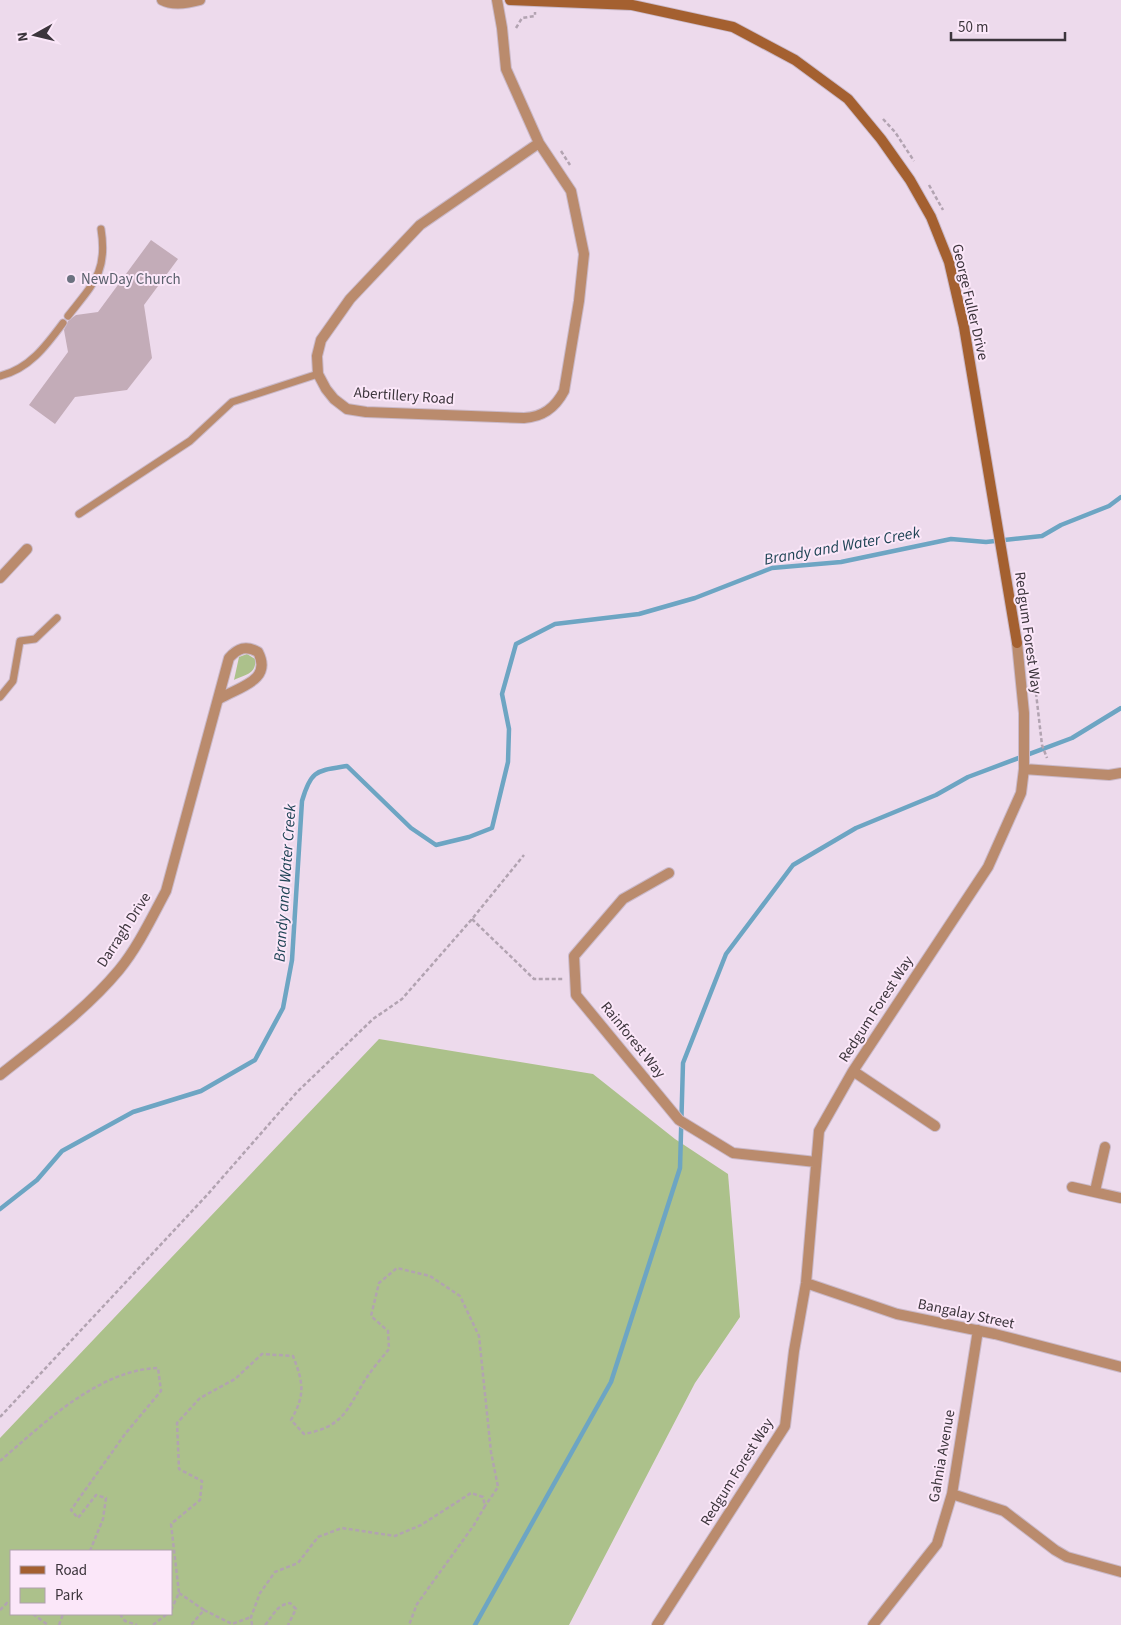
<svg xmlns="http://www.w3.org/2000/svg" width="1121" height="1625" font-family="'Source Sans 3',sans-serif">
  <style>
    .green { fill: #acc18b; fill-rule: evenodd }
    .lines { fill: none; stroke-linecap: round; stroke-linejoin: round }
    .stream { stroke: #6da5c3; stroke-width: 4.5 }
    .building { fill: #c3acb8 }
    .lane-casing { stroke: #cab9c9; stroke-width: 9 }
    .street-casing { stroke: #cab9c9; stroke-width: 12 }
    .secondary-casing { stroke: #cab9c9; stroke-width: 12 }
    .path { stroke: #b2a3b1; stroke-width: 2.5; stroke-dasharray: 4 2.5; stroke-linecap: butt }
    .lane { stroke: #ba8b6d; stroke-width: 7 }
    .street { stroke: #ba8b6d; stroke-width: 10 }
    .secondary { stroke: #a46030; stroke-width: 10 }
    .worship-dot { fill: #6b7280; stroke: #fbe7f9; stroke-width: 2 }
    .labels { text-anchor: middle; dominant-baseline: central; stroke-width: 4; stroke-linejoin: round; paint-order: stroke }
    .worship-label { font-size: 15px; fill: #5b616d; stroke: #fbe7f9; text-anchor: start }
    .street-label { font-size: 15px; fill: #3c353c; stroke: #fbe7f9 }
    .water-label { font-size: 16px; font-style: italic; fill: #204556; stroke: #fbe7f9 }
  </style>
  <rect width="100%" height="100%" fill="#eddaec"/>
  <path class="green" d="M 247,654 L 255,659 C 257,674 245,675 234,680 L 239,657 Z
    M 379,1039 L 593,1074 L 675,1139 L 728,1174 L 740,1317 L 695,1383 L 569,1625 L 0,1625 L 0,1438 ZM 171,1551 L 171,1614 L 11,1614 L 11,1551 Z"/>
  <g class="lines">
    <path class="stream" d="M 0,1209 L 37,1180 L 62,1151 L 133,1112 L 201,1091 L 255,1060 L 283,1008 L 292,960 L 302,801 C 311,770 316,771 347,766 L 411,828 L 436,845 L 469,837 L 492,828 L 508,762 L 509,729 L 502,694 L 516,644 L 555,624 L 639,614 L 695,598 L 772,568 L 841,562 L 951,539 L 986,542 L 1042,536 L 1061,525 L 1109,506 L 1121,497
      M 475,1625 L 611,1382 L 680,1168 L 683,1063 L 726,954 L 793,865 L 856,828 L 936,795 L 968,777 L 1072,738 L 1121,708"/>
  </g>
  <path class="building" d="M 151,240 L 178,259 L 144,305 L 152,358 L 127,390 L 75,397 L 55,424 L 29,405 L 68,352 L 64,330 L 68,321 L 76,315 L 98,312 Z"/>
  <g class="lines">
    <defs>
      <path id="lane" d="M 68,316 C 93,284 108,272 101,229
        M 0,376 C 29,369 46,346 63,323
        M 79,514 L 190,441 L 232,402 L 318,374
        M 0,697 L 13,681 L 20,641 L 35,639 L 57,618"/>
      <path id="street" d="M 162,0 C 173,6 189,3 200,0
        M 497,0 L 502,28 L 506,69 L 539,143 L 571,191 L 584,254 L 579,301 L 564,391 C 555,408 543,417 524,418 L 366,412 L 347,409 L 334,399 L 326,389 L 318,374 L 317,356 L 321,340 L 350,299 L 420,225 L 539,143
        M 0,578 L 27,549
        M 1024,769 L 1109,775 L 1121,773
        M 669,873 L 623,899 L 574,956 L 576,995 L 679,1120 L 733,1153 L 816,1162
        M 853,1071 L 935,1126
        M 0,1075 C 41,1042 85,1011 119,970 C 138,947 152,917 166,891 L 229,658 C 238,648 246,645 258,652 C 273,681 238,687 219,699
        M 1072,1187 L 1121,1198
        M 1095,1191 L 1105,1147
        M 806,1283 L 897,1314 L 995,1334 L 1121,1367
        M 952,1494 L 1004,1511 L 1055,1550 L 1067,1557 L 1121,1572
        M 657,1625 L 785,1426 L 794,1351 L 806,1283 L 819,1131 L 853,1071 L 988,867 L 1021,793 L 1024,769 L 1024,713 L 1017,643
        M 873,1625 L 937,1544 L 952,1494 L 978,1330"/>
      <path id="secondary" d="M 510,0 L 632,5 L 733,27 L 795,60 L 848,99 L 881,139 L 910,180 L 931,217 L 949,262 L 964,327 L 1017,643"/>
    </defs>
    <use href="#lane" class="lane-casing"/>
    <use href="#street" class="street-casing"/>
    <use href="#secondary" class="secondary-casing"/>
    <path class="path" d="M 516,28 L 522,18 L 535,16 L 535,12
      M 883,119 L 895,132 L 914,161
      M 561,151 L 570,165
      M 929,185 L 943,210
      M 964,267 L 972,300
      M 1036,693 L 1042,745 L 1047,758
      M 472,919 L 534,979 L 564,979
      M 0,1417 L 208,1194 L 298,1091 L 373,1019 L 402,999 L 472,919 L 524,855
      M 0,1461 C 43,1424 98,1370 158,1368 L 161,1391 L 125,1434 L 71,1510 L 78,1518 L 96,1495 L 106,1498 L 103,1519 L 90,1551
      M 179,1593 L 204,1610 L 191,1625
      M 0,1610 L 7,1603 L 11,1605
      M 171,1610 L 179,1593 L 171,1524 L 200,1500 L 202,1481 L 179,1469 L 177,1423 L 200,1398 L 235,1379 L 262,1354 L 293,1356 C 303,1382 306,1394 291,1420 L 304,1434 C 344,1426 346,1411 365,1380 C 372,1369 381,1359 389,1349 L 388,1331 L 371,1316 L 379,1283 L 397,1268 L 430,1276 L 460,1296 L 479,1336 L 491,1452 L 498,1487 L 485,1506
      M 204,1610 L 232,1624 L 251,1617
      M 33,1614 L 48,1625
      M 120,1614 L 125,1621 L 137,1625
      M 59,1625 L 63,1614
      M 153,1625 L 167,1614
      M 252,1625 L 251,1617 L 260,1593 L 275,1572 L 298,1563 L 318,1537 L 342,1528 L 395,1536 L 421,1525 L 471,1493 L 483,1497 L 485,1506 L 474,1525 L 417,1604 L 409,1625
      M 265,1625 C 274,1615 276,1605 290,1603 L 296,1609 L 288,1625"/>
    <use href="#lane" class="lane"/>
    <use href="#street" class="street"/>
    <use href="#secondary" class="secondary"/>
  </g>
  <circle class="worship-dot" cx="71" cy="279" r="5"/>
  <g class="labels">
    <g class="worship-label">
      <text x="81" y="279">NewDay Church</text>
    </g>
    <g class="street-label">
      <text transform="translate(970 302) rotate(77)">George Fuller Drive</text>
      <text transform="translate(404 396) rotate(4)">Abertillery Road</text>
      <text transform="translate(1028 633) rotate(82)">Redgum Forest Way</text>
      <text transform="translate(124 930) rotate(-57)">Darragh Drive</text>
      <text transform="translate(876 1009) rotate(-57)">Redgum Forest Way</text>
      <text transform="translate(633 1040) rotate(51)">Rainforest Way</text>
      <text transform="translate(966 1314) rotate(12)">Bangalay Street</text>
      <text transform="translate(942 1456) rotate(-80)">Gahnia Avenue</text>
      <text transform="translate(737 1472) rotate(-58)">Redgum Forest Way</text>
    </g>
    <g class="water-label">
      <text transform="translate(842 546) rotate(-10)">Brandy and Water Creek</text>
      <text transform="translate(285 883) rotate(-86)">Brandy and Water Creek</text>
    </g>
  </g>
  <rect x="10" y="1550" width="162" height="65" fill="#fbe7f9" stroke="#afa0ad"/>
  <rect x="20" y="1566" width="25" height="8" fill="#a46030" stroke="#afa0ad"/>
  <text x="55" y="1575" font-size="15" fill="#3c353c">Road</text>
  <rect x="20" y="1588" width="25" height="15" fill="#acc18b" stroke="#afa0ad"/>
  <text x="55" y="1600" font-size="15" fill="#3c353c">Park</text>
  <g transform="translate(35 35) rotate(262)" stroke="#fbe7f9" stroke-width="4" paint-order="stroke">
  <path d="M0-4L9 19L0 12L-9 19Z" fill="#3c353c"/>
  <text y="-8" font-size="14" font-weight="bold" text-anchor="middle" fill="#3c353c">N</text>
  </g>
  <path d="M951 32v8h114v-8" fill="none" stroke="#3c353c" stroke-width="2.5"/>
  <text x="958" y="32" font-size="15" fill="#3c353c" stroke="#fbe7f9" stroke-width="4" paint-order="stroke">50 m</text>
</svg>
